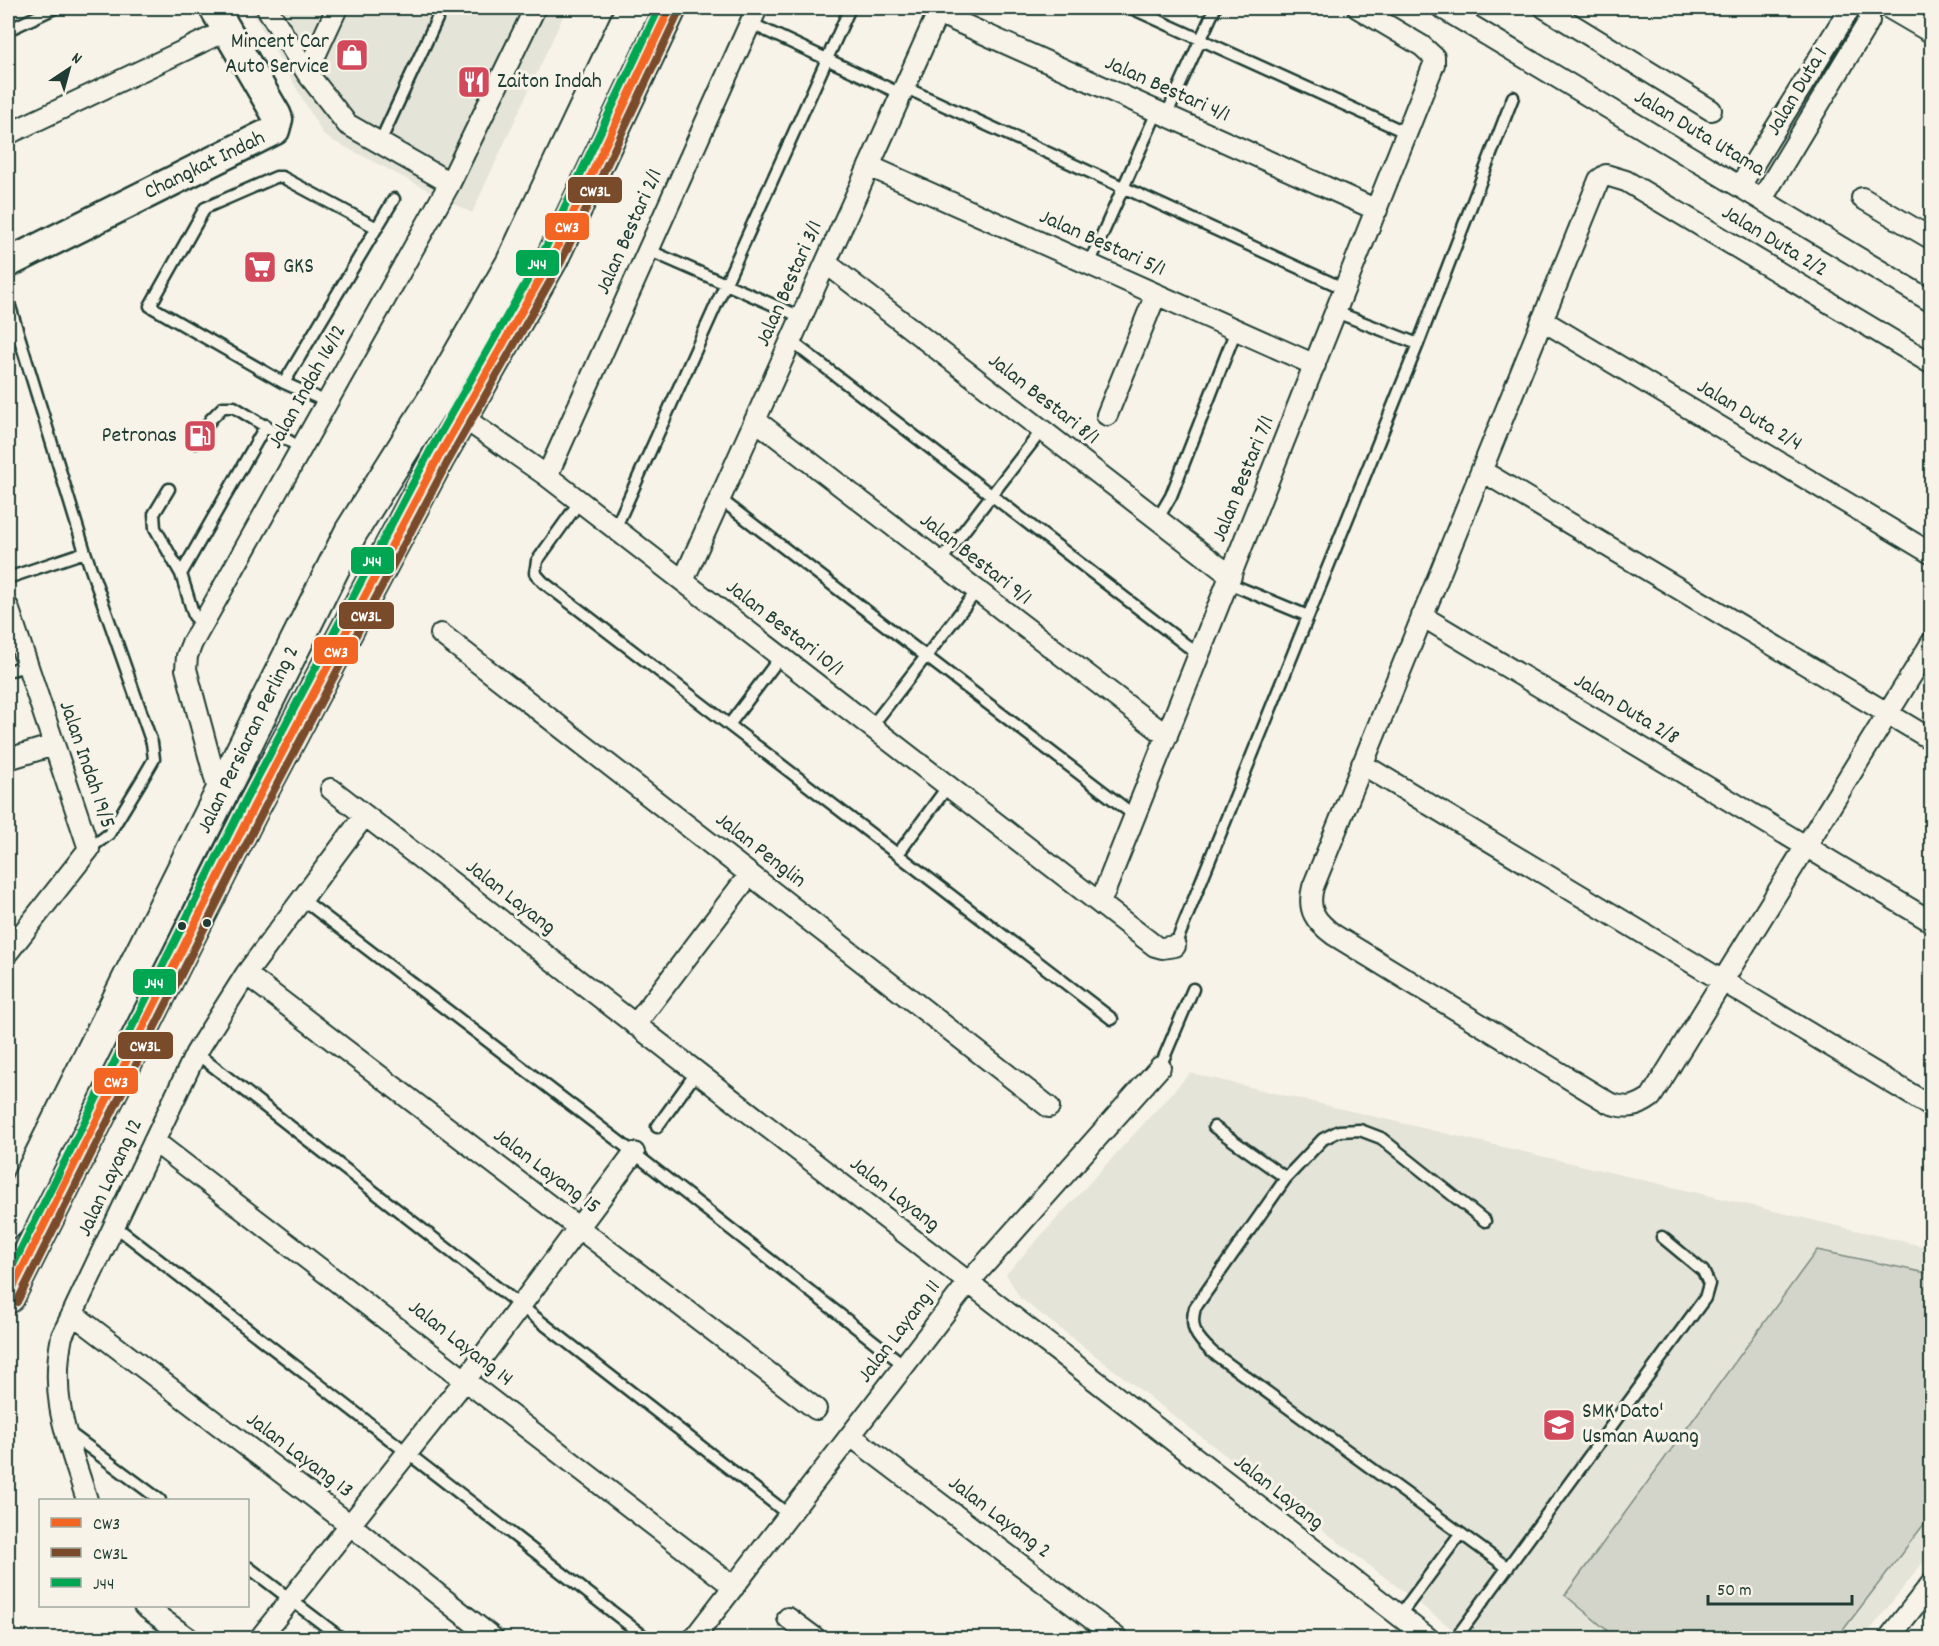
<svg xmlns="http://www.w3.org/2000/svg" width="1939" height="1646" font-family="Dekko,sans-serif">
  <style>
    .built { fill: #e5e4d9 }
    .green { fill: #d3d5ca; stroke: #79897f; stroke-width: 1.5 }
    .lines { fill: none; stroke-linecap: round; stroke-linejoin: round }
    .lane-casing { stroke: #1f3d34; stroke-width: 15 }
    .street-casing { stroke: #1f3d34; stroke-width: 24 }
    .secondary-casing { stroke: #1f3d34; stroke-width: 33 }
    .primary-casing { stroke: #1f3d34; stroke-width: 36 }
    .lane { stroke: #f7f3e8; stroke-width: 10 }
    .street { stroke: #f7f3e8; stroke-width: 20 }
    .secondary { stroke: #f7f3e8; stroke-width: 28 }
    .primary { stroke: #f7f3e8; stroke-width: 32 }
    .bus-1-casing { stroke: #f7f3e8; stroke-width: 12 }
    .bus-2-casing { stroke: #f7f3e8; stroke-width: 12 }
    .bus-3-casing { stroke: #f7f3e8; stroke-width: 12 }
    .bus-1 { stroke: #f26522; stroke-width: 8 }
    .bus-2 { stroke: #7a4b2a; stroke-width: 8 }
    .bus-3 { stroke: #00a651; stroke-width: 8 }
    .bus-dot { fill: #1f3d34; stroke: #f7f3e8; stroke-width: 2 }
    .labels { text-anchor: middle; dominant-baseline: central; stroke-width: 6; stroke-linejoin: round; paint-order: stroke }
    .poi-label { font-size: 22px; fill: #1f3d34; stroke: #f7f3e8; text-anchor: start }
    .street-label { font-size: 22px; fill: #1f3d34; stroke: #f7f3e8 }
    .line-badge { stroke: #f7f3e8; stroke-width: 2 }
    .badge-label { font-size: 16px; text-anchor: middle; font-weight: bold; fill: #fff }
  </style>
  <rect width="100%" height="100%" fill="#f7f3e8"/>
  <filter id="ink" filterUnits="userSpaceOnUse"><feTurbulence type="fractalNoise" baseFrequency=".0167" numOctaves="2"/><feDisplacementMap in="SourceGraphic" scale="12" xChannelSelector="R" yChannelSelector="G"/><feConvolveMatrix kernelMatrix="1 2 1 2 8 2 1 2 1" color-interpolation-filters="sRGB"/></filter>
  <g filter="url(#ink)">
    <path class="built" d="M 250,8 L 567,8 L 472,213 L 324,136 Z
      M 1190,1073 L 1931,1248 L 1931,1552 L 1864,1638 L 1464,1638 L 1020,1298 L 1006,1274 Z"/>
    <path class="green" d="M 1817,1250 L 1931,1274 L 1931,1515 L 1837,1638 L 1616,1638 L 1565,1595 Z"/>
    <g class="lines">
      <defs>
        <path id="lane" d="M 1131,8 L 1407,133
          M 750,23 L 901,94
          M 8,30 L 55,8
          M 904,87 L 1345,289
          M 1166,116 L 1215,8
          M 380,142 L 442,8
          M 648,250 L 801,317
          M 1089,264 L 1157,112
          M 8,300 L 85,552 L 152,743 L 154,759 L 143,778 L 109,834 L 89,849
          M 1336,312 L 1418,344
          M 791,341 L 1199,655
          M 284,383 L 150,306 L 205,208 L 276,177 L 282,177 L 377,228
          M 327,402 L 284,383 L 394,199
          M 196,443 L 211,419 L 223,407 L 234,407 L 302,449
          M 169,489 L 154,514 L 155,528 L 181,574 L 194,616 L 203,624
          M 720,499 L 1135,816
          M 580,501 L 537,561 L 535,573 L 543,582 L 1112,1019
          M 1157,520 L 1171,496 L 1236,330
          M 615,529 L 850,8
          M 939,563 L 1042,430
          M 181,574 L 266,425
          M 8,578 L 85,552
          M 1228,583 L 1308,616
          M 8,671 L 27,666
          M 729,725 L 781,656
          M 871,727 L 976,592
          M 898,854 L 948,786
          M 302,899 L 634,1153 L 904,1365
          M 1175,946 L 1418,344 L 1513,97
          M 196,1053 L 789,1515
          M 1160,1067 L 1193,989
          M 657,1127 L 696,1073
          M 1214,1127 L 1286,1178
          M 1485,1221 L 1381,1138 L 1360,1130 L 1339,1131 L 1323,1139 L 1286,1178 L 1195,1308 C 1189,1328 1197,1338 1212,1352 L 1508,1568
          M 115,1226 L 646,1638
          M 67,1431 L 160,1500
          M 248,1567 L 341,1638
          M 1399,1616 L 1460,1534
          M 1456,1638 L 1705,1298 L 1709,1284 L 1703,1271 L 1662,1237"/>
        <path id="street" d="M 267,8 L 307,73 L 347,124 L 450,183
          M 1442,8 L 1932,302
          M 1545,8 L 1711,110
          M 1889,8 L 1932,33
          M 938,13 L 1377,210
          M 307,73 L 337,8
          M 8,134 L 227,30
          M 869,166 L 1315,365
          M 1740,186 L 1850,8
          M 1862,198 L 1932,239
          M 1762,199 L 1869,21 L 1869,8
          M 826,263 L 1231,576
          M 1542,320 L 1932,554
          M 1932,364 L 1626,181 L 1606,175 L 1599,180 L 1313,887 C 1307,910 1315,921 1334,935 L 1609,1103 C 1626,1109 1636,1108 1651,1097 L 1932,642
          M 435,398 L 547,476 L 1155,946 L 1162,948 L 1175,946
          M 1107,415 L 1156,294
          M 755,420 L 1167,736
          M 1482,471 L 1932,740
          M 547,476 L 757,8
          M 683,581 L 940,8
          M 8,607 L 89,849 L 8,952
          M 1422,616 L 1932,922
          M 441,634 L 1049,1107
          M 8,759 L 54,745
          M 1362,764 L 1932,1107
          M 331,789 L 1428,1638
          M 220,797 L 186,669 L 187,656 L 192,643 L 450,183 L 535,8
          M 1100,903 L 1434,64 L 1434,57 L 1422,46 L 1358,8
          M 246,974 L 816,1409
          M 635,1025 L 750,874
          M 154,1141 L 734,1587
          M 73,1314 L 349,1524 L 493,1638
          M 851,1436 L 1117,1638
          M 87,1500 C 68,1439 49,1401 62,1336 L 196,1053 L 246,974 L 365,815
          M 144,1606 L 188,1638
          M 788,1618 L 815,1638
          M 260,1638 L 466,1379 L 634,1153
          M 694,1638 L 968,1283 L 1160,1067
          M 1889,1638 L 1932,1583"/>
        <path id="secondary" d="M 8,263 L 275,130 L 278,119 L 276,114 L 214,8"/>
        <path id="primary" d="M 8,1222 L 351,532 L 435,398 L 512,264 L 633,8
          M 8,1297 L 254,806 L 438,458 L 552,258 L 670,8"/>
      </defs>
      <use href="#lane" class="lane-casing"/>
      <use href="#street" class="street-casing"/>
      <use href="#secondary" class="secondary-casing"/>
      <use href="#primary" class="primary-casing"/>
      <use href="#lane" class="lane"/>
      <use href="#street" class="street"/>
      <use href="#secondary" class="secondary"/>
      <use href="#primary" class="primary"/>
      <defs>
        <path id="bus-1" d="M 8,1297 L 254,806 L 438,458 L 552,258 L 670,8"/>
        <path id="bus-2" d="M 17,1302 L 263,811 L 447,463 L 561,262 L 679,12"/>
        <path id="bus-3" d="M 8,1275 L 245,801 L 429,453 L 543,253 L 659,8"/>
      </defs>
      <use href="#bus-1" class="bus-1-casing"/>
      <use href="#bus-2" class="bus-2-casing"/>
      <use href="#bus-3" class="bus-3-casing"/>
      <use href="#bus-1" class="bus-1"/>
      <use href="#bus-2" class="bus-2"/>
      <use href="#bus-3" class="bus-3"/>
    </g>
  </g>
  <defs>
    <symbol id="shop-square" viewBox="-11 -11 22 22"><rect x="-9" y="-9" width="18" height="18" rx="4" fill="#d1495b" stroke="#f7f3e8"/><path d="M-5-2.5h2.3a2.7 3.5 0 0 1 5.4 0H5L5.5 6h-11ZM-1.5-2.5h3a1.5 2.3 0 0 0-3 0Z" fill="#fff"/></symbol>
    <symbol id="restaurant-square" viewBox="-11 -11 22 22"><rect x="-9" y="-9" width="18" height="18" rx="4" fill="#d1495b" stroke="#f7f3e8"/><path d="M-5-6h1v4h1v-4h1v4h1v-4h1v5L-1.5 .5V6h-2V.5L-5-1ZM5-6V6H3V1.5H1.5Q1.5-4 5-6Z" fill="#fff"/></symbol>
    <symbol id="supermarket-square" viewBox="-11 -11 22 22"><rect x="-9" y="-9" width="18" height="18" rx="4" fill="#d1495b" stroke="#f7f3e8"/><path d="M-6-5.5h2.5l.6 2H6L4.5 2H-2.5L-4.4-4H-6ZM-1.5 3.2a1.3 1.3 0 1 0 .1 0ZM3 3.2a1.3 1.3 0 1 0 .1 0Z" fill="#fff"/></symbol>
    <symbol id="fuel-square" viewBox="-11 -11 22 22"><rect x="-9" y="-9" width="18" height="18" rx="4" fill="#d1495b" stroke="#f7f3e8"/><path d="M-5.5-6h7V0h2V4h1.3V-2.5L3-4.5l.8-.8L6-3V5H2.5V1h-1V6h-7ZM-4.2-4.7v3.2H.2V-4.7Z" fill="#fff"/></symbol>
    <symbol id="school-square" viewBox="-11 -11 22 22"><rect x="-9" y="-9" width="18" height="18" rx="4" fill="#d1495b" stroke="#f7f3e8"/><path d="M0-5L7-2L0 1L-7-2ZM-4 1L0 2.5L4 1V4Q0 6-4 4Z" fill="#fff"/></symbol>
  </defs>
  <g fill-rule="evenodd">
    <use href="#shop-square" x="333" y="36" width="38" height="38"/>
    <use href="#restaurant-square" x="455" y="63" width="38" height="38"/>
    <use href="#supermarket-square" x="241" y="248" width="38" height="38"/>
    <use href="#fuel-square" x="181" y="417" width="38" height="38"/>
    <use href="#school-square" x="1540" y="1406" width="38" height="38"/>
  </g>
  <g class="bus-dot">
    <circle cx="207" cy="923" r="5"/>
    <circle cx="182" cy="926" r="5"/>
  </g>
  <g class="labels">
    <g class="poi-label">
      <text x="329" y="42" text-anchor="end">Mincent Car<tspan x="329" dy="25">Auto Service</tspan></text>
      <text x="497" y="82">Zaiton Indah</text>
      <text x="283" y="267">GKS</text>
      <text x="177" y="436" text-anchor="end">Petronas</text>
      <text x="1582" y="1412">SMK Dato'<tspan x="1582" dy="25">Usman Awang</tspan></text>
    </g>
    <g class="street-label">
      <text transform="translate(1167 90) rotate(24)">Jalan Bestari 4/1</text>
      <text transform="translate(1798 92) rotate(-59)">Jalan Duta 1</text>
      <text transform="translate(1699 134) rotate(31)">Jalan Duta Utama</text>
      <text transform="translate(205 166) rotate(-26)">Changkat Indah</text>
      <text transform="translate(630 232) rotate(-66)">Jalan Bestari 2/1</text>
      <text transform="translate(1774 242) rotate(31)">Jalan Duta 2/2</text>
      <text transform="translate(1102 244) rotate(24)">Jalan Bestari 5/1</text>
      <text transform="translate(790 284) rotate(-66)">Jalan Bestari 3/1</text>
      <text transform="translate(308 387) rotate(-61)">Jalan Indah 16/12</text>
      <text transform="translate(1043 400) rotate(38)">Jalan Bestari 8/1</text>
      <text transform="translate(1749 416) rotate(31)">Jalan Duta 2/4</text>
      <text transform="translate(1244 479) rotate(-68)">Jalan Bestari 7/1</text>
      <text transform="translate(975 560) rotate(38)">Jalan Bestari 9/1</text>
      <text transform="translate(784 629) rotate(38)">Jalan Bestari 10/1</text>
      <text transform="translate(1626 710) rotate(31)">Jalan Duta 2/8</text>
      <text transform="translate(249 740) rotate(-64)">Jalan Persiaran Perling 2</text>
      <text transform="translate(86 765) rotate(71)">Jalan Indah 19/5</text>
      <text transform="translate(760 851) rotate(38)">Jalan Penglin</text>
      <text transform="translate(510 898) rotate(38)">Jalan Layang</text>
      <text transform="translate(546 1172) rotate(37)">Jalan Layang 15</text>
      <text transform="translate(111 1178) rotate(-65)">Jalan Layang 12</text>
      <text transform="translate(894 1195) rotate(38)">Jalan Layang</text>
      <text transform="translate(900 1332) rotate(-53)">Jalan Layang 11</text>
      <text transform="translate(460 1344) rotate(38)">Jalan Layang 14</text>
      <text transform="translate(299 1456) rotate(37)">Jalan Layang 13</text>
      <text transform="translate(1278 1493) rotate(38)">Jalan Layang</text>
      <text transform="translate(999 1518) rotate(37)">Jalan Layang 2</text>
    </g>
  </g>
  <g class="line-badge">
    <rect x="567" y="176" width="56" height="28" rx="6" fill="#7a4b2a"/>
    <rect x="544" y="212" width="46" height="29" rx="6" fill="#f26522"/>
    <rect x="515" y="249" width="45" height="28" rx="6" fill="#00a651"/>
    <rect x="350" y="546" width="45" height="29" rx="6" fill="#00a651"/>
    <rect x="338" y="601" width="57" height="29" rx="6" fill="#7a4b2a"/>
    <rect x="313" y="636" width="46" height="29" rx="6" fill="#f26522"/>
    <rect x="132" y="968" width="45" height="28" rx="6" fill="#00a651"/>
    <rect x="117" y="1031" width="57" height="29" rx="6" fill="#7a4b2a"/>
    <rect x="93" y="1067" width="46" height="28" rx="6" fill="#f26522"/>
  </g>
  <g class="badge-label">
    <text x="595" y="196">CW3L</text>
    <text x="567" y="232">CW3</text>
    <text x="537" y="269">J44</text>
    <text x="372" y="566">J44</text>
    <text x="366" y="621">CW3L</text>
    <text x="336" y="657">CW3</text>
    <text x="154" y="988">J44</text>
    <text x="145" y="1051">CW3L</text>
    <text x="116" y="1087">CW3</text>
  </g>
  <rect width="1939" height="1646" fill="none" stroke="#f7f3e8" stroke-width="30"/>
  <rect x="15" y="15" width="1909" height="1616" fill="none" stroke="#1f3d34" stroke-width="2" filter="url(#ink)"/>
  <rect x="39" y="1499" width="210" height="108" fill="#f7f3e8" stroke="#a1aaa0" stroke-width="1.5"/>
  <rect x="51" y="1518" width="30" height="9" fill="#f26522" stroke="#a1aaa0" stroke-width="1.5"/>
  <text x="93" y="1529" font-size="18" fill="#1f3d34">CW3</text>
  <rect x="51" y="1548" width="30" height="9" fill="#7a4b2a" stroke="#a1aaa0" stroke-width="1.5"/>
  <text x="93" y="1559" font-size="18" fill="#1f3d34">CW3L</text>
  <rect x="51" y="1578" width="30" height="9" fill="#00a651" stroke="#a1aaa0" stroke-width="1.5"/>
  <text x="93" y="1589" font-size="18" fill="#1f3d34">J44</text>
  <g transform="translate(69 69) rotate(36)" stroke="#f7f3e8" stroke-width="4.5" paint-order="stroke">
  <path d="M0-4.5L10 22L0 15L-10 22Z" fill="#1f3d34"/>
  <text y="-9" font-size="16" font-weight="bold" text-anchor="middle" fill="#1f3d34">N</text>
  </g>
  <path d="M1708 1595v9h144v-9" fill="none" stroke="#1f3d34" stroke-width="3"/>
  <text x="1717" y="1595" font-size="18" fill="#1f3d34" stroke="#f7f3e8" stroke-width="4.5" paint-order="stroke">50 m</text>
</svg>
